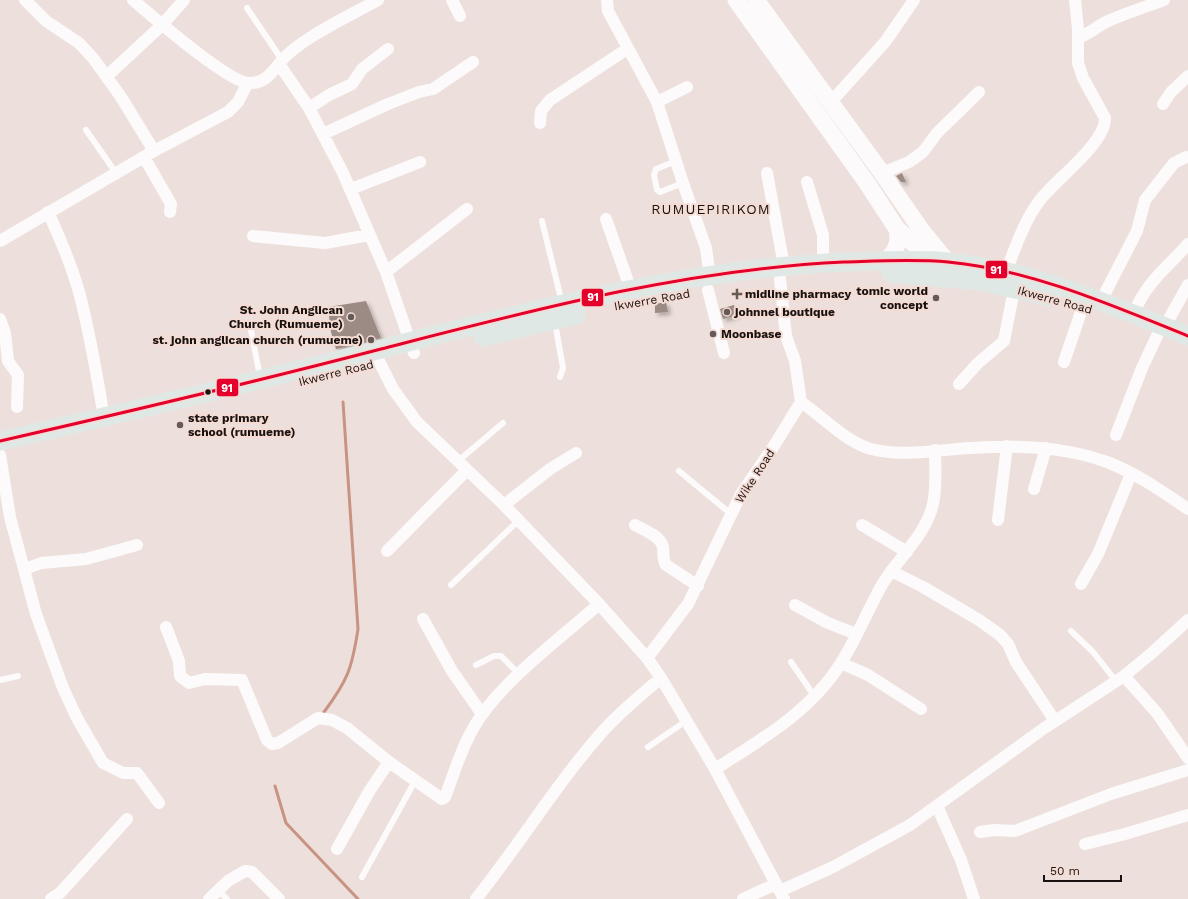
<svg xmlns="http://www.w3.org/2000/svg" width="1188" height="899" font-family="'Work Sans',sans-serif">
  <style>
    .lines { fill: none; stroke-linecap: round; stroke-linejoin: round }
    .stream { stroke: #c99383; stroke-width: 3 }
    .building { fill: #9c8a84; filter: url(#shadow) }
    .lane { stroke: #fcfafa; stroke-width: 6 }
    .street { stroke: #fcfafa; stroke-width: 12 }
    .secondary { stroke: #fcfafa; stroke-width: 17 }
    .primary { stroke: #e0e8e6; stroke-width: 19 }
    .bus-1-casing { stroke: #f4dcd5; stroke-width: 6 }
    .bus-1 { stroke: #e4002b; stroke-width: 3 }
    .poi-dot { fill: #645a57; stroke: #f4dcd5; stroke-width: 1.5 }
    .bus-dot { fill: #1a1210; stroke: #f4dcd5; stroke-width: 1.5 }
    .labels { text-anchor: middle; dominant-baseline: central; stroke-width: 4; stroke-linejoin: round; paint-order: stroke }
    .poi-label { font-size: 12px; font-weight: bold; fill: #1a1210; stroke: #f4dcd5; text-anchor: start }
    .street-label { font-size: 12px; fill: #1a1210; stroke: #f4dcd5 }
    .quarter-label { font-size: 14px; letter-spacing: 1px; fill: #1a1210; stroke: #f4dcd5 }
    .line-badge { stroke: #f4dcd5; stroke-width: 1.5 }
    .badge-label { font-size: 11px; text-anchor: middle; font-weight: bold; fill: #fff }
  </style>
  <defs>
    <filter id="shadow"><feDropShadow dx="3" dy="3" stdDeviation="2" flood-color="#0004"/></filter>
  </defs>
  <rect width="100%" height="100%" fill="#ede0dc"/>
  <g class="lines">
    <path class="stream" d="M 324,712 C 348,680 352,668 358,629 L 343,402
      M 275,786 L 286,823 L 358,899"/>
  </g>
  <path class="building" d="M 902,173 L 906,182 L 901,182 L 896,176 Z
    M 366,301 L 381,338 L 336,349 L 331,332 L 328,307 Z
    M 666,302 L 668,312 L 655,313 L 655,304 Z
    M 734,305 L 737,315 L 723,319 L 720,309 Z"/>
  <g class="lines">
    <path class="lane" d="M 247,8 L 282,60
      M 86,130 L 116,173
      M 676,161 L 656,169 L 654,175 L 657,190 L 660,192 L 683,183
      M 542,221 L 562,303
      M 555,323 L 563,368 L 560,377
      M 250,325 L 260,377
      M 458,461 L 503,423
      M 679,471 L 731,514
      M 451,585 L 518,521
      M 1071,631 L 1093,652 L 1116,681
      M 791,662 L 815,697
      M 476,665 L 494,656 L 501,656 L 519,674
      M 0,680 L 18,676
      M 648,747 L 686,721
      M 362,877 L 415,781
      M 218,890 L 227,899"/>
    <path class="street" d="M 25,0 L 46,21 L 79,43 L 93,58 L 121,97 L 154,151
      M 133,0 C 152,16 229,83 249,83 C 263,84 271,74 279,64 L 309,108 L 343,173 L 386,272 L 414,353
      M 452,0 L 460,16
      M 607,0 L 608,11 L 657,102 L 683,183 L 706,248 L 710,277
      M 1078,38 C 1091,33 1097,26 1108,21 C 1126,13 1145,7 1164,0
      M 279,64 C 295,41 351,15 378,0
      M 107,76 L 162,25 L 184,0
      M 657,102 L 687,87
      M 830,103 L 885,42 L 914,0
      M 1163,104 L 1171,92 L 1188,76
      M 309,108 L 329,95 L 352,84 L 362,69 L 388,49
      M 540,123 L 541,111 L 550,100 L 627,49
      M 323,134 L 388,104 L 419,92 L 433,89 L 473,62
      M 144,157 L 171,204 L 170,212
      M 767,173 L 784,266
      M 882,173 L 909,162 L 923,152 L 937,133 L 979,92
      M 807,182 L 823,235 L 823,263
      M 351,189 L 420,162
      M 48,212 C 60,238 71,264 79,292 C 90,333 97,375 104,418
      M 606,219 L 631,290
      M 253,236 L 325,243 L 369,235
      M 0,241 L 154,151 L 228,112 L 238,102 L 247,84
      M 386,272 L 467,209
      M 1006,272 C 1015,248 1024,221 1040,200 C 1055,180 1106,143 1105,118 L 1083,78 L 1078,63 L 1078,29 L 1075,0
      M 708,290 L 724,353
      M 1101,301 L 1137,231 L 1145,200 L 1174,163 L 1186,157
      M 1133,314 C 1149,279 1165,270 1188,244
      M 0,319 L 5,333 L 8,361 L 18,375 L 17,407
      M 1165,326 L 1188,285
      M 374,351 L 393,389 L 417,422 L 504,505 L 599,604 L 647,658 L 661,678 L 715,769 L 784,899
      M 1064,362 L 1083,306
      M 959,384 L 978,363 L 1004,341 L 1014,290
      M 801,402 C 822,416 847,443 871,449 C 903,457 937,450 970,448 C 1016,445 1063,446 1107,462 C 1136,473 1163,492 1188,509
      M 1116,435 L 1142,368 L 1157,336
      M 0,455 L 10,517 L 36,614 L 63,688 L 77,718 L 103,763 L 123,773 L 137,773 L 159,803
      M 1034,489 L 1046,448
      M 504,505 L 550,469 L 576,453
      M 998,520 L 1007,446
      M 635,525 C 644,530 661,536 663,547 C 664,554 662,559 666,565 L 698,586
      M 862,525 L 907,552
      M 387,551 L 467,470
      M 25,569 L 41,563 L 86,559 L 137,545
      M 891,571 L 923,587 L 979,620 L 1000,635 L 1008,644 L 1016,662 L 1055,721
      M 1081,584 L 1098,554 L 1131,474
      M 795,605 L 828,623 L 856,634
      M 423,619 L 452,671 L 482,714
      M 166,627 L 179,661 L 180,676 L 189,683 L 205,679 L 242,680 L 267,740 L 272,744 L 278,743 L 318,718 L 332,720 L 347,728 L 389,762 L 442,799 L 445,797 C 454,774 461,748 474,727 C 498,684 561,638 599,604
      M 647,658 L 688,604 L 741,494 L 772,449 L 801,402 L 795,361 L 786,336 L 780,279
      M 841,663 L 868,675 L 921,709
      M 1124,676 L 1157,713 L 1188,758
      M 715,769 C 761,740 811,711 841,663 C 857,638 868,609 883,583 C 899,557 926,535 933,504 C 937,487 935,468 935,450
      M 937,806 L 961,860 L 974,899
      M 980,832 L 994,830 L 1015,831 L 1111,794 L 1188,770
      M 1085,844 L 1125,834 L 1188,815
      M 337,849 L 370,790 L 389,762
      M 780,891 L 833,867 L 910,825 L 1043,729 L 1124,676 L 1153,652 L 1188,620
      M 51,899 L 60,893 L 127,819
      M 209,899 L 228,881 L 245,871 L 252,872 L 279,899
      M 476,899 C 520,844 556,784 603,731 C 620,712 641,695 661,678
      M 743,899 L 776,884"/>
    <path class="secondary" d="M 736,0 L 867,183 L 897,229 L 922,251 L 932,272
      M 756,0 L 882,173 L 922,231 L 954,270
      M 886,261 C 896,250 900,244 897,229"/>
    <path class="primary" d="M 891,273 L 980,281 L 1050,297
      M 483,337 L 576,315
      M 0,441 C 127,412 255,382 381,349 C 533,310 687,269 844,262 C 879,261 914,259 948,262 C 1032,270 1111,305 1188,336"/>
    <defs>
      <path id="bus-1" d="M 0,441 C 127,412 255,382 381,349 C 533,310 687,269 844,262 C 879,261 914,259 948,262 C 1032,270 1111,305 1188,336"/>
    </defs>
    <use href="#bus-1" class="bus-1-casing"/>
    <use href="#bus-1" class="bus-1"/>
  </g>
  <g class="poi-dot">
    <path d="M735 288h4v4h4v4h-4v4h-4v-4h-4v-4h4z"/>
    <circle cx="936" cy="298" r="4"/>
    <circle cx="727" cy="312" r="4"/>
    <circle cx="351" cy="317" r="4"/>
    <circle cx="713" cy="334" r="4"/>
    <circle cx="371" cy="340" r="4"/>
    <circle cx="180" cy="425" r="4"/>
  </g>
  <circle class="bus-dot" cx="208" cy="392" r="3.5"/>
  <g class="labels">
    <g class="poi-label">
      <text x="928" y="291" text-anchor="end">tomic world<tspan x="928" dy="14">concept</tspan></text>
      <text x="745" y="294">midline pharmacy</text>
      <text x="343" y="310" text-anchor="end">St. John Anglican<tspan x="343" dy="14">Church (Rumueme)</tspan></text>
      <text x="735" y="312">johnnel boutique</text>
      <text x="721" y="334">Moonbase</text>
      <text x="363" y="340" text-anchor="end">st. john anglican church (rumueme)</text>
      <text x="188" y="418">state primary<tspan x="188" dy="14">school (rumueme)</tspan></text>
    </g>
    <g class="street-label">
      <text transform="translate(652 300) rotate(-10)">Ikwerre Road</text>
      <text transform="translate(1055 300) rotate(15)">Ikwerre Road</text>
      <text transform="translate(336 373) rotate(-14)">Ikwerre Road</text>
      <text transform="translate(755 476) rotate(-57)">Wike Road</text>
    </g>
    <g class="quarter-label">
      <text x="711" y="209">RUMUEPIRIKOM</text>
    </g>
  </g>
  <g class="line-badge">
    <rect x="985" y="260" width="23" height="19" rx="4" fill="#e4002b"/>
    <rect x="581" y="288" width="23" height="19" rx="4" fill="#e4002b"/>
    <rect x="216" y="378" width="23" height="19" rx="4" fill="#e4002b"/>
  </g>
  <g class="badge-label">
    <text x="996" y="274">91</text>
    <text x="593" y="301">91</text>
    <text x="227" y="392">91</text>
  </g>
  <path d="M1044 875v6h77v-6" fill="none" stroke="#1a1210" stroke-width="2"/>
  <text x="1050" y="875" font-size="12" fill="#1a1210" stroke="#f4dcd5" stroke-width="3" paint-order="stroke">50 m</text>
</svg>
